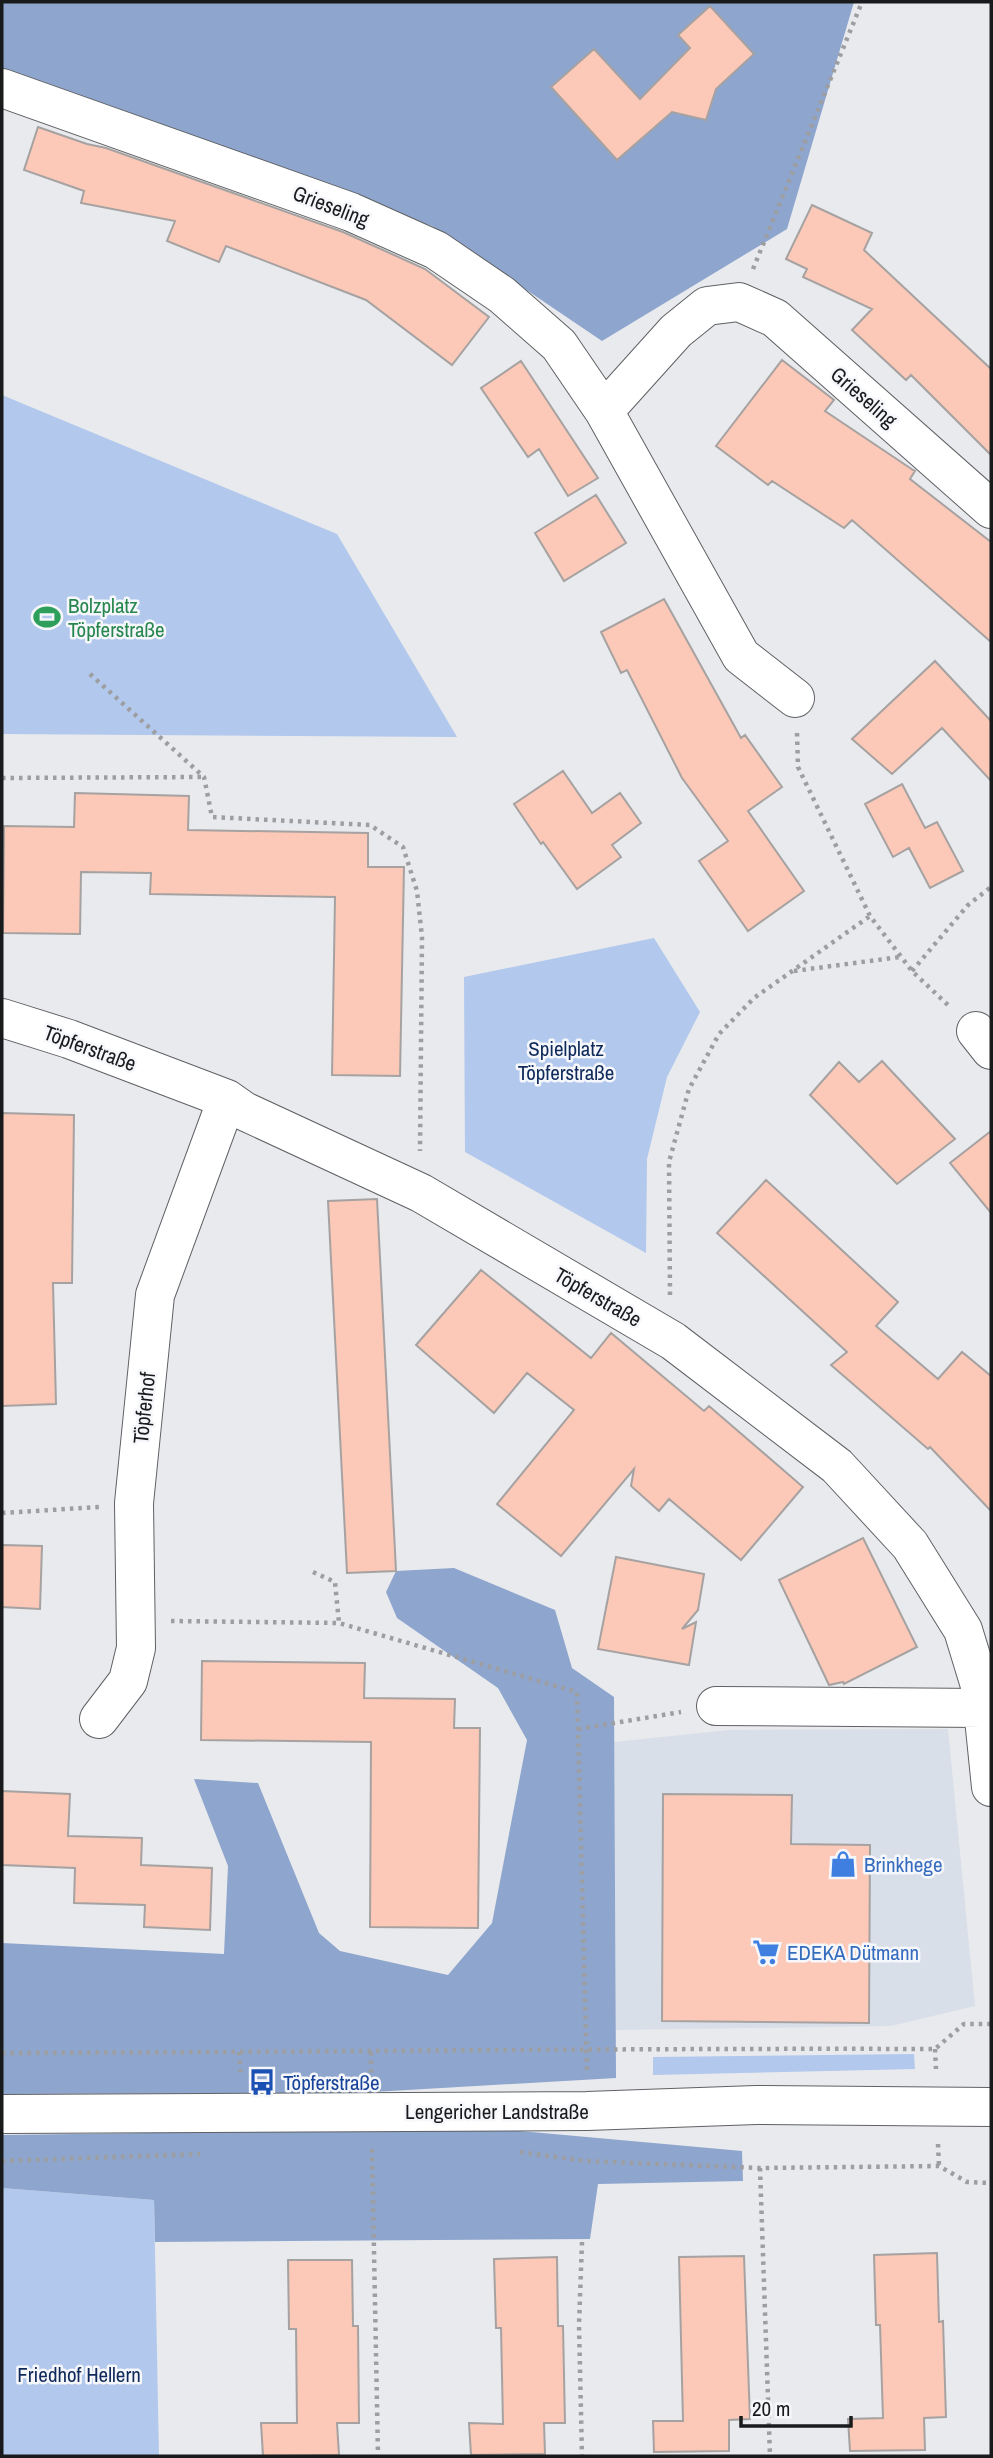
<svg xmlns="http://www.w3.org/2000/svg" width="993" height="2458" font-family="'Archivo Narrow',sans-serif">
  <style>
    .built { fill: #d9dfe9 }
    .green { fill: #b2c8ed }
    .forest { fill: #8ea5cd }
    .building { fill: #fcc8b7; stroke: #a6a2a1; stroke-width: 2 }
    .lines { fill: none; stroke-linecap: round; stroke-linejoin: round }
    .minor-casing { stroke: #5f6164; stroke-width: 40 }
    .major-casing { stroke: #5f6164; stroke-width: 40 }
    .path { stroke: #9d9ea1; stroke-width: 4.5; stroke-dasharray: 3.5 5; stroke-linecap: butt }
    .minor { stroke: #fff; stroke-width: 38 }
    .major { stroke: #fff; stroke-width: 38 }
    .labels { text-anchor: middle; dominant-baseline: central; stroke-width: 5; stroke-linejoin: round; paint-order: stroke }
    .street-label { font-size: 21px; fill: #191a1b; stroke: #f6f7fb }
    .leisure-label { font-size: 21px; fill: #27864d; stroke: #f6f7fb; text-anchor: start }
    .park-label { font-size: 21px; fill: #0f295a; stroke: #f6f7fb }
    .shop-label { font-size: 21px; fill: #366cbe; stroke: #f6f7fb; text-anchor: start }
    .transit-label { font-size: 21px; fill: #164399; stroke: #f6f7fb; text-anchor: start }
  </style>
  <rect width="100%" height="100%" fill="#e8eaed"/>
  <path class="built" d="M 948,1729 L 975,2006 L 891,2026 L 616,2030 L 614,1742 L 729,1730 Z"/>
  <path class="green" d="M 2,395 L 337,534 L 457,737 L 2,734 Z
    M 654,938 L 700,1012 L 667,1077 L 647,1159 L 646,1253 L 465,1152 L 464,977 Z
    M 914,2054 L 915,2069 L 653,2075 L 653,2057 Z
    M 2,2188 L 154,2200 L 159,2456 L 2,2456 Z"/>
  <path class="forest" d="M 2,2 L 854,2 L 787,229 L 602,341 L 432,226 L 2,86 Z
    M 454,1568 L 555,1610 L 572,1668 L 614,1697 L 616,2078 L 356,2093 L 2,2094 L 2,1943 L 224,1954 L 228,1866 L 194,1779 L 258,1783 L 319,1933 L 340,1951 L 448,1975 L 492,1923 L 527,1740 L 498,1688 L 397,1618 L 386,1592 L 396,1571 Z
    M 364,2130 L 509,2130 L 742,2151 L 743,2181 L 598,2184 L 590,2239 L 155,2242 L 154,2200 L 2,2188 L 2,2135 Z"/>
  <path class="building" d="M 710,6 L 754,54 L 716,89 L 706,120 L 672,112 L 617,160 L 551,87 L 594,49 L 640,99 L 690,48 L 678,35 Z
    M 38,127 L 87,144 L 106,148 L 343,232 L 425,269 L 489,317 L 452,365 L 366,300 L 226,246 L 219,262 L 167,241 L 175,221 L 81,203 L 84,191 L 24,170 Z
    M 812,205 L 872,233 L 864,250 L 991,369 L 991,455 L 911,375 L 906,380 L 852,330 L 872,309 L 803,277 L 807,269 L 786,259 Z
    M 782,360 L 834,400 L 825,411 L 913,470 L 915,471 L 910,479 L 991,542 L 991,642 L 852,520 L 844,528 L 772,481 L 768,485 L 716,446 Z
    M 521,361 L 598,478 L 568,496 L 539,449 L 528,457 L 481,388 Z
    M 596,495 L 626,543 L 564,581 L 535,533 Z
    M 664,599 L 741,738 L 745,735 L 782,787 L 748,811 L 804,891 L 748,931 L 699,861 L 728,841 L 682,778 L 627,670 L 621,673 L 601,632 Z
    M 935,661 L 991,721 L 991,781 L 942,728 L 892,774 L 852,739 Z
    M 563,771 L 592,813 L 620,793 L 641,823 L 612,845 L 621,857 L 577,889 L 543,842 L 541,844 L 514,804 Z
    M 902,784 L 925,828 L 937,822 L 963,871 L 930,888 L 909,848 L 893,857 L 865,804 Z
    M 75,793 L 189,796 L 188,830 L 368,833 L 368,867 L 404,867 L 400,1076 L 332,1075 L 335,897 L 150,894 L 151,873 L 81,872 L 80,934 L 3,933 L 4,826 L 74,827 Z
    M 882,1061 L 955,1139 L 897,1184 L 810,1095 L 839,1062 L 859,1082 Z
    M 2,1113 L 74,1115 L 72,1283 L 53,1283 L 56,1404 L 2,1406 Z
    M 991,1131 L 991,1213 L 950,1163 Z
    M 766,1180 L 898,1302 L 876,1326 L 938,1379 L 962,1352 L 991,1376 L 991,1511 L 930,1447 L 928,1449 L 831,1365 L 847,1352 L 717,1233 Z
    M 377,1199 L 396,1571 L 347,1573 L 328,1201 Z
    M 481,1270 L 591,1358 L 611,1333 L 704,1411 L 709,1406 L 803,1487 L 741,1560 L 669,1499 L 659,1511 L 631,1486 L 634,1469 L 561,1556 L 497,1504 L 574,1410 L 527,1373 L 494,1413 L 416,1345 Z
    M 863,1538 L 917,1647 L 844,1684 L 843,1682 L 829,1685 L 779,1580 Z
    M 2,1545 L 42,1546 L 40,1609 L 2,1607 Z
    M 616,1557 L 704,1574 L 698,1610 L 682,1629 L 696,1622 L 689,1665 L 598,1649 Z
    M 202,1661 L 365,1663 L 364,1698 L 455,1699 L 454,1728 L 480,1728 L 478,1928 L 370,1927 L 371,1742 L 201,1740 Z
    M 2,1791 L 70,1794 L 68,1836 L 142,1838 L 141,1865 L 212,1868 L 210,1930 L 144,1927 L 145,1905 L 74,1903 L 75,1868 L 2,1865 Z
    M 663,1794 L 792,1795 L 791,1844 L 870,1845 L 869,2023 L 662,2021 Z
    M 937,2253 L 939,2322 L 943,2321 L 946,2417 L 924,2418 L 925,2450 L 850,2451 L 848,2419 L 883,2418 L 880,2325 L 876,2325 L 874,2255 Z
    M 744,2256 L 750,2419 L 729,2420 L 729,2451 L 654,2452 L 653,2421 L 683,2421 L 679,2257 Z
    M 557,2257 L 558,2326 L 563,2326 L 565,2423 L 544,2423 L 545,2454 L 471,2455 L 469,2423 L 503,2424 L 501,2328 L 496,2328 L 494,2259 Z
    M 288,2260 L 352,2260 L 353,2326 L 358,2326 L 359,2423 L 337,2423 L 339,2455 L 263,2456 L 261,2423 L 297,2423 L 296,2329 L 289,2329 Z"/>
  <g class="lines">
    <defs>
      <path id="minor" d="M 2,88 L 351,212 L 436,250 L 502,295 L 559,345 L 604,411 L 741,656 L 795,698
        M 604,411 L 676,331 L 707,306 L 739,302 L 775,318 L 991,509
        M 2,1018 L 69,1039 L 227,1099 L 244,1111 L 421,1193 L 673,1341 L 837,1466 L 910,1545 L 963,1630 L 981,1689 L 991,1787
        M 976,1031 L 991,1050
        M 716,1706 L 983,1708
        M 99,1719 L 128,1681 L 136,1648 L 134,1503 L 155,1295 L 227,1099"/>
      <path id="major" d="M 2,2114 L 587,2111 L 756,2105 L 991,2107"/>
    </defs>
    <use href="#minor" class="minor-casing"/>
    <use href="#major" class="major-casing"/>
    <path class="path" d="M 753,269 L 862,2
      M 90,674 L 204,777 L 212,817 L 370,825 L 403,847 L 417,891 L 422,937 L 420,1151
      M 797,733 L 798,767 L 870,916 L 912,971 L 950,1007
      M 2,778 L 204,777
      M 794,971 L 900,957
      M 912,971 L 968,905 L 991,887
      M 670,1295 L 669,1162 L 689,1089 L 719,1034 L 754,998 L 870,916
      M 2,1513 L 99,1507
      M 313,1572 L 335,1582 L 339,1623
      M 171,1621 L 339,1623 L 577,1692 L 587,2075
      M 578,1729 L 681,1712
      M 935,2049 L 936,2069
      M 239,2052 L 241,2076
      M 371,2052 L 371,2074
      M 2,2053 C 313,2052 624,2048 935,2049 L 964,2024 L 991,2024
      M 938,2144 L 939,2166
      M 372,2149 L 378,2456
      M 520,2152 L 585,2161 L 760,2168 L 939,2166 L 967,2182 L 991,2183
      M 2,2161 L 200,2154
      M 760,2168 L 770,2456
      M 582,2242 L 579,2325 L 582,2456"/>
    <use href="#minor" class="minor"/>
    <use href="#major" class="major"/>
  </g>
  <defs>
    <symbol id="stadium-bare" viewBox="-9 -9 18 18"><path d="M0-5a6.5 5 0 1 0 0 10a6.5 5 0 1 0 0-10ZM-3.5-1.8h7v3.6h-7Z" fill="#2e9e5b" stroke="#f6f7fb" stroke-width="2.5" paint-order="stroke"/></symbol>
    <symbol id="shop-bare" viewBox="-9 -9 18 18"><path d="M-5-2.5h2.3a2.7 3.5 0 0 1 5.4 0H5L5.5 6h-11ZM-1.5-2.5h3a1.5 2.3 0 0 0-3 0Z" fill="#3f7fe0" stroke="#f6f7fb" stroke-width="2.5" paint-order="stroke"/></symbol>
    <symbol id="supermarket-bare" viewBox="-9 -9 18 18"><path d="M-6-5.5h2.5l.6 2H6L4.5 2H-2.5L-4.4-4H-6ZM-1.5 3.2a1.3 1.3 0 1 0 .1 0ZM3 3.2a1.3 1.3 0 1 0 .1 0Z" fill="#3f7fe0" stroke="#f6f7fb" stroke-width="2.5" paint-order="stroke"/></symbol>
    <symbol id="bus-bare" viewBox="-9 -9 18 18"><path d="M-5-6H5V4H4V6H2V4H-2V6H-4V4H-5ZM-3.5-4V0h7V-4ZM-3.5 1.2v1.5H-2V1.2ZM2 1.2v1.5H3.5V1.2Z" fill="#1a4fb4" stroke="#f6f7fb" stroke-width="2.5" paint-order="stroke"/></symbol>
  </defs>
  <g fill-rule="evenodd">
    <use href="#stadium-bare" x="28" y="598" width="38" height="38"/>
    <use href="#shop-bare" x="824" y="1845" width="38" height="38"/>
    <use href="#supermarket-bare" x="747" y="1933" width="38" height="38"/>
    <use href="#bus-bare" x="243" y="2063" width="38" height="38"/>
  </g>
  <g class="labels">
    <g class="street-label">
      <text transform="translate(331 206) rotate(21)">Grieseling</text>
      <text transform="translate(864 397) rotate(41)">Grieseling</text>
      <text transform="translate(90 1048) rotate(20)">Töpferstraße</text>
      <text transform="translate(598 1297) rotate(30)">Töpferstraße</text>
      <text transform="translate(144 1408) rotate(-84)">Töpferhof</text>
      <text x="497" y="2111">Lengericher Landstraße</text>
    </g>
    <g class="leisure-label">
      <text x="68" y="605">Bolzplatz<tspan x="68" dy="24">Töpferstraße</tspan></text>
    </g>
    <g class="park-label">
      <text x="566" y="1048">Spielplatz<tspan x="566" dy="24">Töpferstraße</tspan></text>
      <text x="79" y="2374">Friedhof Hellern</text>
    </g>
    <g class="shop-label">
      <text x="864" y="1864">Brinkhege</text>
      <text x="787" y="1952">EDEKA Dütmann</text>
    </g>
    <g class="transit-label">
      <text x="283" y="2082">Töpferstraße</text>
    </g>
  </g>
  <rect width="993" height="2458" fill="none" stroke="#191a1b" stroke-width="7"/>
  <path d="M741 2416v10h110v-10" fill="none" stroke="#191a1b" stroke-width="3.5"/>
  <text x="752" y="2416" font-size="21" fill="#191a1b" stroke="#f6f7fb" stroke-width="5" paint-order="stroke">20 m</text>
</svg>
